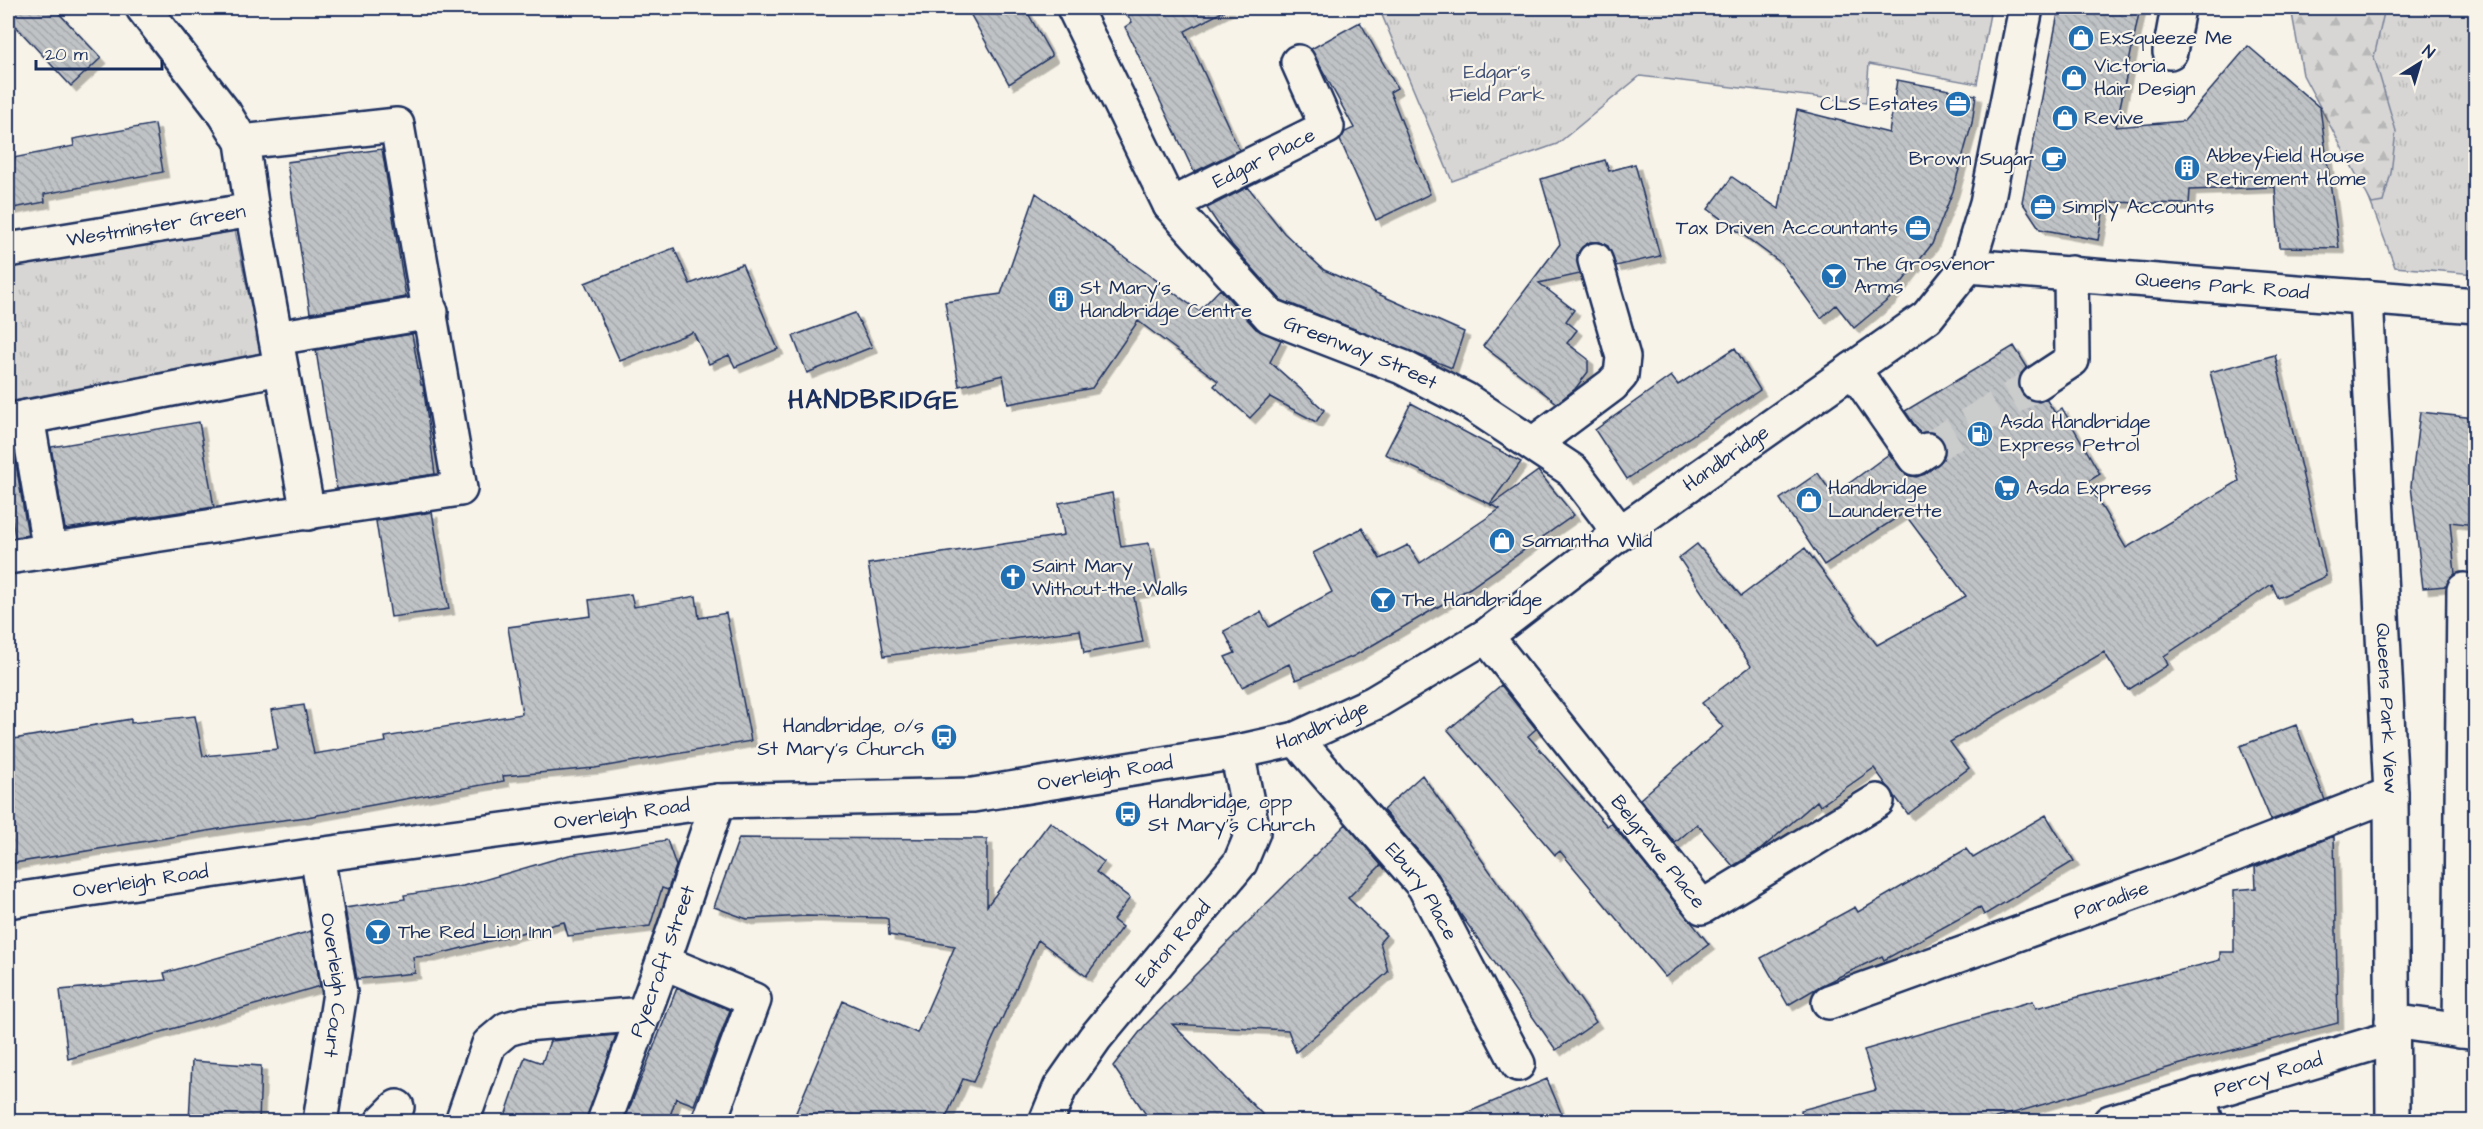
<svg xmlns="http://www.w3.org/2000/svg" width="2483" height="1129" font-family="'Architects Daughter',sans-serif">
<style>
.grass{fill:url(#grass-tufts);stroke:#798299;stroke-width:1.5}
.forest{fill:url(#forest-firs);stroke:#798299;stroke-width:1.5}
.building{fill:url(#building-back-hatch);stroke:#1b2f5e;stroke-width:1.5;filter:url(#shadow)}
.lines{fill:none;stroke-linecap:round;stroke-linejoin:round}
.minor-tunnel{stroke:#cbcccc;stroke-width:33;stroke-dasharray:33 16;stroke-linecap:butt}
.minor-casing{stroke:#1b2f5e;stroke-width:38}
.minor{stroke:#f7f3e8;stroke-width:33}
.labels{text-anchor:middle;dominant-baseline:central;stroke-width:4.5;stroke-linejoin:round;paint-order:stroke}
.poi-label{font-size:20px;fill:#1b2f5e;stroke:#f7f3e8;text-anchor:start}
.park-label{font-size:20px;fill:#415076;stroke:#f7f3e8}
.street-label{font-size:20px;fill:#1b2f5e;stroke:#f7f3e8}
.district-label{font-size:26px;font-weight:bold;letter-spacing:1.5px;fill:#1b2f5e;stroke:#f7f3e8}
</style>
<defs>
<pattern id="grass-tufts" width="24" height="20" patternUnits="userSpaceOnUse" patternTransform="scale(1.5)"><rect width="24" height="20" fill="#d7d6d4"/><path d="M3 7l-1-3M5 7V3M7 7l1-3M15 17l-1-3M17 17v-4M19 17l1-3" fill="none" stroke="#b8b8b8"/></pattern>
<pattern id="forest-firs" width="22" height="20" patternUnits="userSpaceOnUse" patternTransform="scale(1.5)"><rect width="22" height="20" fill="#d7d6d4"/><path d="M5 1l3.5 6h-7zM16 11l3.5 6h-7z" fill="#b8b8b8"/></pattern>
<pattern id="building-back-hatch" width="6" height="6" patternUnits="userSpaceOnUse" patternTransform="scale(1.5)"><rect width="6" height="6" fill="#c0c3c5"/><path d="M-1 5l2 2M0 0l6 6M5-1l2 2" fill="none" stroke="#a4a8ac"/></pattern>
<filter id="shadow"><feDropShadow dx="5.5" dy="5.5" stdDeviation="0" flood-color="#0004"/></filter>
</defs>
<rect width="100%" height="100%" fill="#f7f3e8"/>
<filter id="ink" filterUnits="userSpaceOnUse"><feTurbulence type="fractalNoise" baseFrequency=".0167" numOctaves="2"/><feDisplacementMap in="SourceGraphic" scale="12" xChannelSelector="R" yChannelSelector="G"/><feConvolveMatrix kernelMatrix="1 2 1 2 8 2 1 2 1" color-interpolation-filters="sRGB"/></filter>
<g filter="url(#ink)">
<!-- grass -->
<path class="grass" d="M1379,8h612l-14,76 -108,-20 -3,39 -226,-27 -83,68 -105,37z
M2337,8h138v266l-80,-7 -75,-198z
M235,230l26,123 -253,49v-135z"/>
<!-- forest -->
<path class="forest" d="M2291,8h94l-11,49 22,74 -5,42 -8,29 -11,2 -69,-129z"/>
<!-- building -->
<path class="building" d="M8,8h46l47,50 -30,28 -63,-68z
M967,8h58l27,48 -43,28z
M1123,8h107l-45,23 54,119 -45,22 -69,-145 7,-5z
M2059,8h81l-24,119 68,-6 64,-75 72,62 19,140 -60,-1 -4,-60 -85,3 -1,14 -84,-2 -7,38 -58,-11 -18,-27z
M1360,22l37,66 -7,4 40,102 -54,26 -36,-80 5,-8 9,-4 -43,-79z
M1897,80l79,15 -4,28 -19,68 -21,53 -43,55 -35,29 -18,-23 -15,13 -40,-55 -73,-54 24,-32 47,32 18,-99 92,23z
M155,124l8,48 -119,22 1,8 -37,7v-50l66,-13 -1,-7z
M382,149l24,148 -96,16 -23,-151z
M1605,160l4,11 26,-7 25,92 -44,10 -8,-20 -8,-4h-10l-8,5 -5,8 3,19 -41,9 35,27 -8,11 11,9 -10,13 21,16v13l-13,17 -18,14 -74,-57 77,-102 -19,-65z
M1248,187l36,46 40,37 140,62 -12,36 -171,-68 -49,-55 -25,-37z
M1036,193l163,118 21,-22 36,40 25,11 -11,22 54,48 -8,12 -46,-25 -20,21 -36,-32 4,-5 -80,-60 -46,67 -84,16 -5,-29 -44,11 -14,-84 56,-8z
M674,248l16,36 52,-20 36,85 -43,18 -6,-12 -20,9 -16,-32 -73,29 -35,-78z
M855,313l17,34 -65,26 -14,-37z
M412,334l9,51h2l12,89 -98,15 -21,-139z
M2014,346l13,21 -7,8 -2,10 3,8 8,7 10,2 7,-3 9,14 7,-5 38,66 -13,8 39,66 113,-67 -29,-109 65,-17 51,221 -48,22 -6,-14 -108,72 4,9 -40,25 -24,-38 -154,90 19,26 -61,46 -34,-46 -54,38 -3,-5 -57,49 -27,16 -36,-42 -22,19 -35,-44 83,-72 -21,-24 49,-37 -72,-108 18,-14 44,52 64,-48 72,97 89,-49 -62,-83 -80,52 -44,-66 38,-26 15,22 56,-41 17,21 10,2 9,-3 18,-15 3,-11 -4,-9 -6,-5 -16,-1 -15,-22z
M1735,348l25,42 -133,89 -32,-49 76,-54 7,9z
M1411,403l110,59 -31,42 -105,-50z
M2420,412l55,6v107l-25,-3 5,52 -9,12 -23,2 -12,-102z
M199,422l15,85 -149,22 -14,-82z
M14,453l14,82 -13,2 -7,-46v-37z
M1538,471l36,44 -104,73 -116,68 -58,24 -7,-16 -47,23 -17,-30 10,-4 -11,-22 37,-19 8,15 63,-35 -19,-39 49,-25 18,31 28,-14 12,18 80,-54 -9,-4z
M1112,493l9,54 28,-4 9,47 -25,3 10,49 -59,11 -4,-23 -196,26 -16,-92 196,-29 -5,-32z
M432,512l17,97 -58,8 -15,-96z
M631,594l3,13 62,-11 3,22 27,-5 25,128 -156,27 -92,8 1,5 -197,36 -70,9 -229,38v-124l123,-21v4l64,-7 8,40 75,-7 -7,-39 33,-5 10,49 72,-12 -1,-5 137,-23 -14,-87 83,-11 -2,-16z
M1501,685l35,44 -8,7 79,90 4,-3 98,121 -44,33 -105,-126 -5,4 -107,-125z
M2296,725l29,75 -54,20 -31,-74z
M1422,775l174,247 -40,28 -97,-138 -21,-38 -55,-64z
M2046,815l28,46 -90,54 -4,-8 -96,53 -2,-4 -60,29 -34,20 -27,-47 94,-51 3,5 108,-63 7,9z
M1050,822l54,40 -8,10 34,26 -17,22 9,7 -36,49 -48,-36 -65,142 -10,-3 -19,43h-152l51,-121 74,32 38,-87 -66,-11 -1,-16 -3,-1 -79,-2 -59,3 -33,-12 25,-69 248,1v67z
M1346,824l35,41 -33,33 38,37 -6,7 8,30 -92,80 -8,-22 -116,-6 98,98h-119l-38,-56 33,-42z
M2334,836l4,187 -140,36 -215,63h-181l-1,-12 75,-20 -12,-40 169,-49 3,7 184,-48v-8h14v-62l22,-2 -1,-21z
M667,840l9,26 -8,24 -6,-2 -12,38 -82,10 -4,-14 -133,34 -18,1 2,16 -58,6 -12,-71 60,-9 -1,-4 59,-9 106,-31z
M311,931l9,55 -252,73 -8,-69 106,-10 -2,-7z
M677,988l53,22 -36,95 -18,-7 -8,24h-44z
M616,1035l-30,87h-83l22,-65 17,6 8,-22z
M192,1061l69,5 -2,56h-70z
M1547,1079l18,43h-118v-1z"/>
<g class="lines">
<!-- minor-tunnel -->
<path class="minor-tunnel" d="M1927,450l110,-67"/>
<defs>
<g id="minor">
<path d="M143,8l82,106 17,28 10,68"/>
<path id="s1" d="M1074,8l96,197 100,111 132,51 64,33 107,71 47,62"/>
<path d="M2170,52l8,-44"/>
<path id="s2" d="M1170,205l157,-78 -29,-65"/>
<path id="s3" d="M8,250l244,-40 56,303"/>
<path id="s4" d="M1968,266l508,40"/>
<path id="s5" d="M2366,297l25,497 2,328"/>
<path d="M276,338l155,-26"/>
<path d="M1853,369l62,89 12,-8"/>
<path d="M2037,383l35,-23 -1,-87"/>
<path d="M27,417l23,134"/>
<path d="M8,421l272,-53"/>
<path d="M1533,444l79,-59 9,-10 2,-18 -28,-97"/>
<path d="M8,557l452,-68 -63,-364 -155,17"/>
<path id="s6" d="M1486,636l216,271 175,-106"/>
<path id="s7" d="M1296,739l128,147 94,178"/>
<path id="s8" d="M317,855l23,138 -20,129"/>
<path id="s9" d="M8,901l309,-46 401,-54 255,-6 264,-43 59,-13 78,-36 112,-67 134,-103 307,-216 41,-51 19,-63 39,-195"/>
<path d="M663,962l91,38 -45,122"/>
<path id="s10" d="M1829,1002l352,-127 210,-81"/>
<path d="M2392,1021l84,12"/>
<path d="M2460,1031l4,-441"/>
<path d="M2198,1095l8,27"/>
<path d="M382,1122l15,-15"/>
<path d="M462,1122l27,-78 18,-15 18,-5 119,-10"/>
<path id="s11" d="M604,1122l59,-160 55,-161"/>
<path id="s12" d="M1046,1122l14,-34 35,-50 145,-175 13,-31 -16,-80"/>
<path id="s13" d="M2110,1122l282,-84"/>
</g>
</defs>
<!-- minor casing -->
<use href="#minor" class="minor-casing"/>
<!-- minor -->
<use href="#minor" class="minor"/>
</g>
</g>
<!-- icons -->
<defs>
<symbol id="shop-disc" viewBox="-11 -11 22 22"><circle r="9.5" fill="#1f6fb2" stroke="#f7f3e8"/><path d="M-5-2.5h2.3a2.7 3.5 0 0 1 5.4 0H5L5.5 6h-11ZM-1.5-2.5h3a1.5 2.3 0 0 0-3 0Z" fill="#fff"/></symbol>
<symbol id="office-disc" viewBox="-11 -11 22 22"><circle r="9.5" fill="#1f6fb2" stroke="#f7f3e8"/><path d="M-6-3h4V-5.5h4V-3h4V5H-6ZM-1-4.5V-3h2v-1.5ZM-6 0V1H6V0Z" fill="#fff"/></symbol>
<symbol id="cafe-disc" viewBox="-11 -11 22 22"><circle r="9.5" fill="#1f6fb2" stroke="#f7f3e8"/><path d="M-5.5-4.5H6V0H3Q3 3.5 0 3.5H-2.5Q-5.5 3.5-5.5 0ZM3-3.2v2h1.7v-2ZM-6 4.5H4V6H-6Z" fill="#fff"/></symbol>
<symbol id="building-disc" viewBox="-11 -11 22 22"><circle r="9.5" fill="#1f6fb2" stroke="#f7f3e8"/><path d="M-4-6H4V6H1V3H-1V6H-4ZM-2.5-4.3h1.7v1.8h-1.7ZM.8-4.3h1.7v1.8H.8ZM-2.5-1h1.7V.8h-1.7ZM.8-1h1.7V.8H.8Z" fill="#fff"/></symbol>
<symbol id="bar-disc" viewBox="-11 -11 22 22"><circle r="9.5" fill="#1f6fb2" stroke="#f7f3e8"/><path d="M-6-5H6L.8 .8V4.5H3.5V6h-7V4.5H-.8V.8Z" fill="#fff"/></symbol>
<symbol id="fuel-disc" viewBox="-11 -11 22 22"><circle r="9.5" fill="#1f6fb2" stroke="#f7f3e8"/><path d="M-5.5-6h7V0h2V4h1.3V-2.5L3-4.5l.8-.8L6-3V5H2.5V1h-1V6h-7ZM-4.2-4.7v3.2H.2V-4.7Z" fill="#fff"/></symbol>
<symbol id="supermarket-disc" viewBox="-11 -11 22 22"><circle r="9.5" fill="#1f6fb2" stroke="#f7f3e8"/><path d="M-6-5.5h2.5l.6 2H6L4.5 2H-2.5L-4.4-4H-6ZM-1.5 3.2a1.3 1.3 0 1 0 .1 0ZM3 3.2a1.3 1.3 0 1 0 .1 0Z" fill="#fff"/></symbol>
<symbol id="church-disc" viewBox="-11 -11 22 22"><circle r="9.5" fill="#1f6fb2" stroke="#f7f3e8"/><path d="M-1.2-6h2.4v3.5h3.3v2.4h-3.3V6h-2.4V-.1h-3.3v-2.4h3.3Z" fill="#fff"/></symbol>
<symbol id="bus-disc" viewBox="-11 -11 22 22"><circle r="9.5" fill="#1f6fb2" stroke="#f7f3e8"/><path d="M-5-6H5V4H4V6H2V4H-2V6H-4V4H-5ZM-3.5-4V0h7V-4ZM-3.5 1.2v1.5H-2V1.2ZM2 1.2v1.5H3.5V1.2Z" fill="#fff"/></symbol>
</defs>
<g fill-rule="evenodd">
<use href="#shop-disc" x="2066" y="23" width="30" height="30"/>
<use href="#shop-disc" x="2059" y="63" width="30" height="30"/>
<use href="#office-disc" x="1943" y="89" width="30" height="30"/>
<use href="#shop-disc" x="2050" y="103" width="30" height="30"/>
<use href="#cafe-disc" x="2039" y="144" width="30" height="30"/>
<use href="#building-disc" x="2172" y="153" width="30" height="30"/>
<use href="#office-disc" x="2028" y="192" width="30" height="30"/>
<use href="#office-disc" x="1903" y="213" width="30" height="30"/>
<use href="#bar-disc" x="1819" y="261" width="30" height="30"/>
<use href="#building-disc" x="1046" y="284" width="30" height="30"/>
<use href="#fuel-disc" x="1965" y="419" width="30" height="30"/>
<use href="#supermarket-disc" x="1992" y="473" width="30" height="30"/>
<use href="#shop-disc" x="1794" y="485" width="30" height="30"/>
<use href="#shop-disc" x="1487" y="526" width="30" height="30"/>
<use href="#church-disc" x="998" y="562" width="30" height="30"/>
<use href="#bar-disc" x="1368" y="585" width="30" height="30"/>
<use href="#bus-disc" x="929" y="722" width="30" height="30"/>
<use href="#bus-disc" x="1113" y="799" width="30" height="30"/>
<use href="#bar-disc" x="363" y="917" width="30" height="30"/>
</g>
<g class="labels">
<!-- poi labels -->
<g class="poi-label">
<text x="2100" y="38">ExSqueeze Me</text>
<text x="2094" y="66">Victoria<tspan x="2094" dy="23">Hair Design</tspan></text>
<text x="1938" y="104" text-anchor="end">CLS Estates</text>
<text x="2084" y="118">Revive</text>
<text x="2206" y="156">Abbeyfield House<tspan x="2206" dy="23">Retirement Home</tspan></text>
<text x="2034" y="159" text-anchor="end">Brown Sugar</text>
<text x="2062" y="207">Simply Accounts</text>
<text x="1898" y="228" text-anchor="end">Tax Driven Accountants</text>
<text x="1854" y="264">The Grosvenor<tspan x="1854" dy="23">Arms</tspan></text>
<text x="1080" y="288">St Mary's<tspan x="1080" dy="23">Handbridge Centre</tspan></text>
<text x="2000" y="422">Asda Handbridge<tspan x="2000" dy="23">Express Petrol</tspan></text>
<text x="1828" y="488">Handbridge<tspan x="1828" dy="23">Launderette</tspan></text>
<text x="2026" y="488">Asda Express</text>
<text x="1522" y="541">Samantha Wild</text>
<text x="1032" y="566">Saint Mary<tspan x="1032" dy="23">Without-the-Walls</tspan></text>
<text x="1402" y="600">The Handbridge</text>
<text x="924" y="726" text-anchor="end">Handbridge, o/s<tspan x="924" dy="23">St Mary's Church</tspan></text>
<text x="1148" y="802">Handbridge, opp<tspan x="1148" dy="23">St Mary's Church</tspan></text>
<text x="398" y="932">The Red Lion Inn</text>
</g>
<!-- park labels -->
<g class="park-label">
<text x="1497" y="72">Edgar's<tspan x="1497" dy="23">Field Park</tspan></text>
</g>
<!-- street labels -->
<g class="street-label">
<text stroke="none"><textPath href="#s2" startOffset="105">Edgar Place</textPath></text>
<text stroke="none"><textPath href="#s3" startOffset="150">Westminster Green</textPath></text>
<text stroke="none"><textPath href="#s4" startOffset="255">Queens Park Road</textPath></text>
<text stroke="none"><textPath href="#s1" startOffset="466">Greenway Street</textPath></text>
<text stroke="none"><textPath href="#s9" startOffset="1815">Handbridge</textPath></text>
<text stroke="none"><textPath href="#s5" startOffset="412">Queens Park View</textPath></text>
<text stroke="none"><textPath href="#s9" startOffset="1329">Handbridge</textPath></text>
<text stroke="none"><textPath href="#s9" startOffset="1106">Overleigh Road</textPath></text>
<text stroke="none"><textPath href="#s9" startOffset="620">Overleigh Road</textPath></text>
<text stroke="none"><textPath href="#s6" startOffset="276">Belgrave Place</textPath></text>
<text stroke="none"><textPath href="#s9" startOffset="134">Overleigh Road</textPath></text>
<text stroke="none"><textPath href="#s7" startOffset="198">Ebury Place</textPath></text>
<text stroke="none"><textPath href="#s10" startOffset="300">Paradise</textPath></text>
<text stroke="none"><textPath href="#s12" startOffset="220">Eaton Road</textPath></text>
<text stroke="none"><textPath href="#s11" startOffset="171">Pyecroft Street</textPath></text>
<text stroke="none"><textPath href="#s8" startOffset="132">Overleigh Court</textPath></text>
<text stroke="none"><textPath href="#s13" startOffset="165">Percy Road</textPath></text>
</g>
<!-- district labels -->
<g class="district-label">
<text x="874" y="400">HANDBRIDGE</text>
</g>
</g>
<!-- margin -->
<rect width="2483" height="1129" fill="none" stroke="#f7f3e8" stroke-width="30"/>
<rect x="15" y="15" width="2453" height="1099" fill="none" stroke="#1b2f5e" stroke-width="2" filter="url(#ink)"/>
<!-- north arrow -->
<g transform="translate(2420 63) rotate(37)" stroke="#f7f3e8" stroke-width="4.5" paint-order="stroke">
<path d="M0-4.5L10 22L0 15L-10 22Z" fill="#1b2f5e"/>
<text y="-9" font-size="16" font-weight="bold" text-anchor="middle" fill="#1b2f5e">N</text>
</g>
<!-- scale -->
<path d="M36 60v9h126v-9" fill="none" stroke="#1b2f5e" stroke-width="3"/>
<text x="45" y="60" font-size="18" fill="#1b2f5e" stroke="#f7f3e8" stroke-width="4.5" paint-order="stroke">20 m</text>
</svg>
